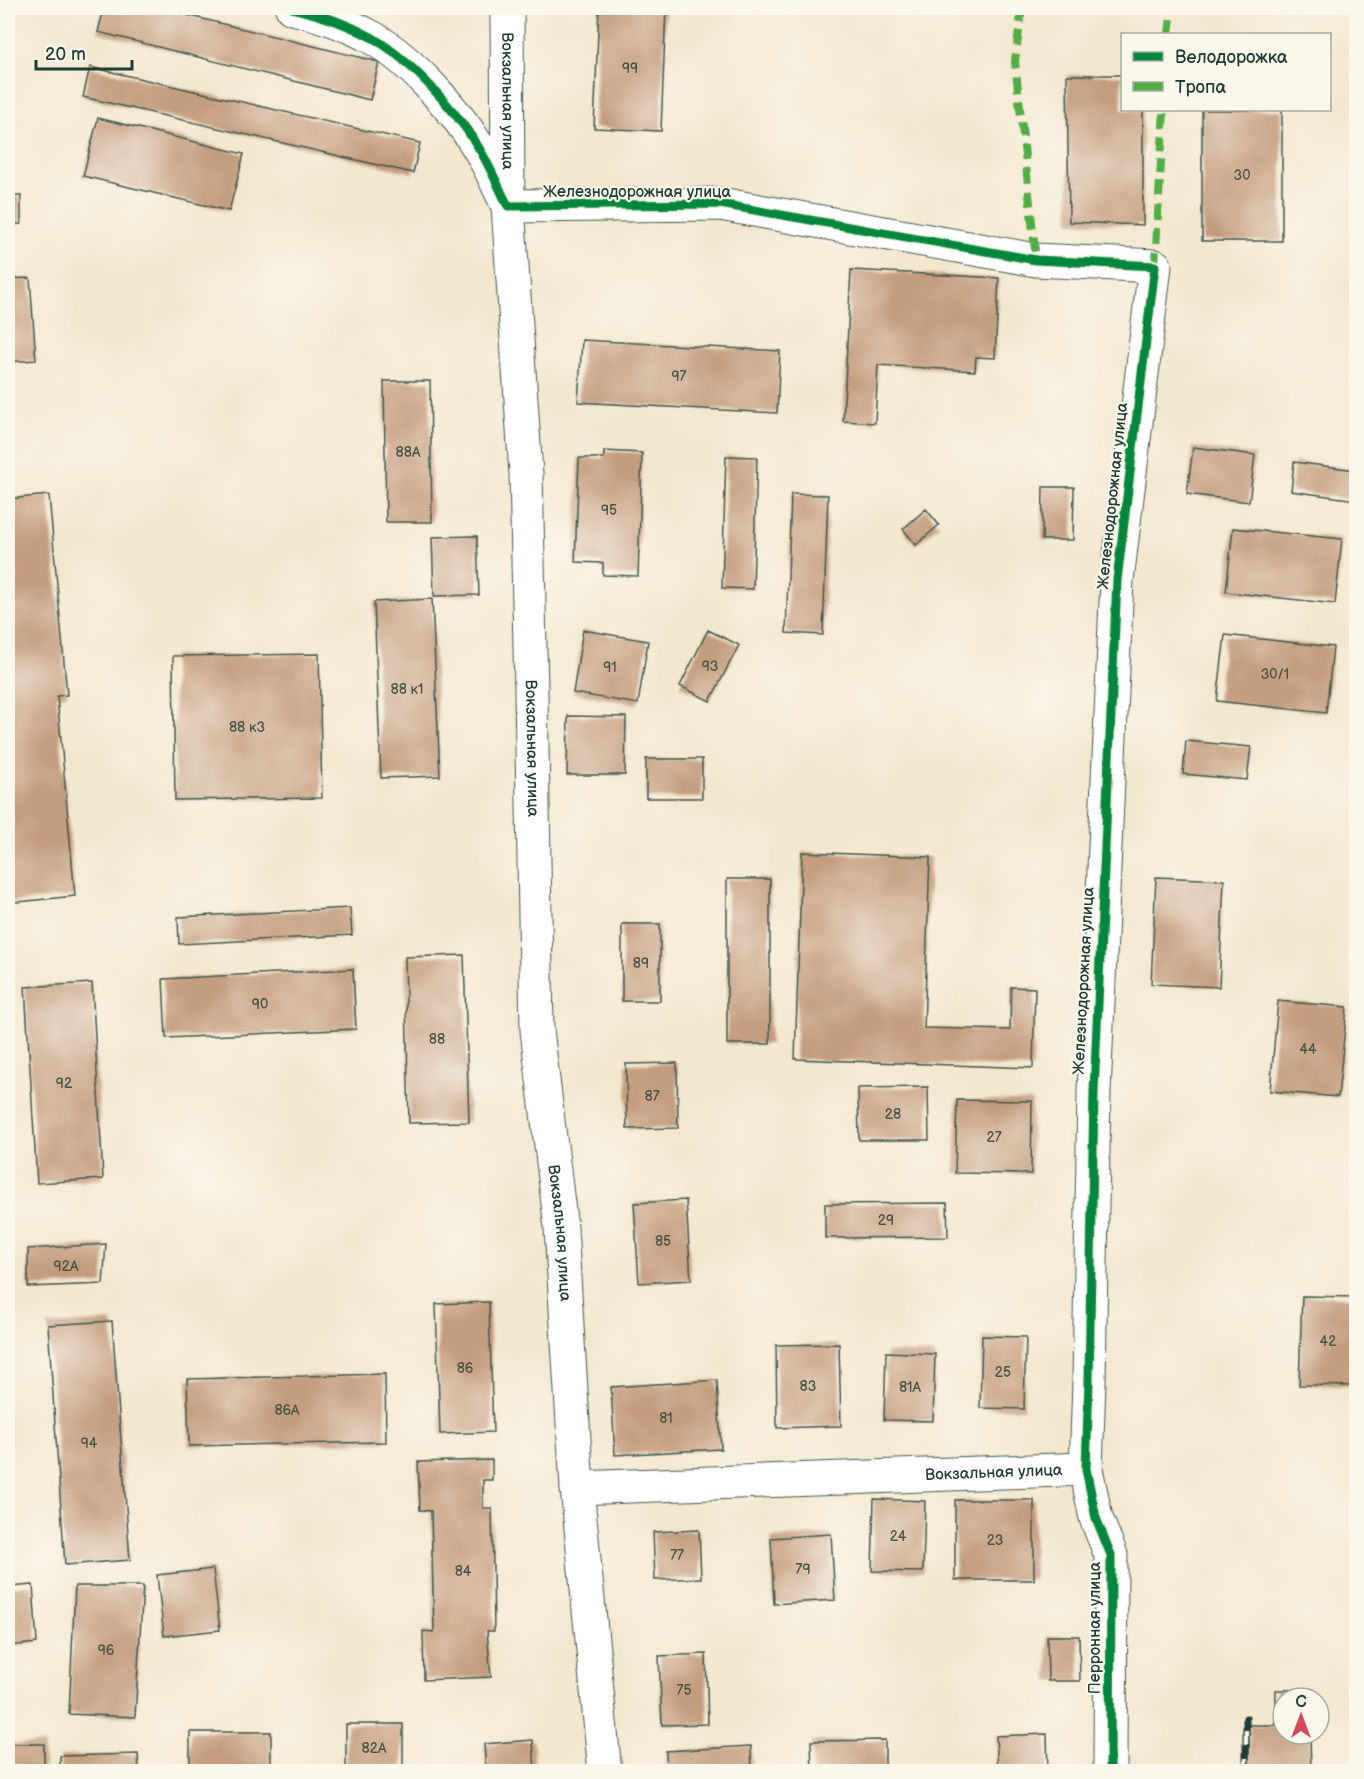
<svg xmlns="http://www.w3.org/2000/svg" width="1364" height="1779" font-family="'Balsamiq Sans',sans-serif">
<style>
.building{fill:#c49c7e}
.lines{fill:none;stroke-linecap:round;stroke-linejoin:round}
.minor-casing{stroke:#3f564b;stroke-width:35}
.minor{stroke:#fff;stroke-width:33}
.rail-casing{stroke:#1f3d34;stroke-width:7}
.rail{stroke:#fbf7ec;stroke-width:4.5;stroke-dasharray:14;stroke-linecap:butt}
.quiet{stroke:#52ad45;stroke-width:8;stroke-dasharray:15 8;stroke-linecap:butt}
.cycleway-casing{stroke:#fbf7ec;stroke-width:13}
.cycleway{stroke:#00873e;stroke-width:9}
.labels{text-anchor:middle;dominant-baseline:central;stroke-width:4.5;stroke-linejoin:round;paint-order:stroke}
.number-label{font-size:14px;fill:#485546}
.street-label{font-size:16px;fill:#1f3d34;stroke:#fbf7ec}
</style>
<rect width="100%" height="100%" fill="#fbf7ec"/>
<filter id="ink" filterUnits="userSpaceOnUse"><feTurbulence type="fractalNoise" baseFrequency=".0167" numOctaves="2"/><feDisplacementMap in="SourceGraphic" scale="12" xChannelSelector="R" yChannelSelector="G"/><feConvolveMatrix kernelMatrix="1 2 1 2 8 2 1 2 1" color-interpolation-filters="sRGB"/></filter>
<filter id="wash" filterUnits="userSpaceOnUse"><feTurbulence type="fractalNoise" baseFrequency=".008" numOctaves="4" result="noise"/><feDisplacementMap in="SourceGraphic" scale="24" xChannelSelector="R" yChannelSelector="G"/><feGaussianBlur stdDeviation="1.35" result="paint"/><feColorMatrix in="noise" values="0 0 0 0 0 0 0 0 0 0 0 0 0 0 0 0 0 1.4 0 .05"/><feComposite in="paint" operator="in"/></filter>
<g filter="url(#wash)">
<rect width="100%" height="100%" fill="#f3e7ce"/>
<g id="blocks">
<!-- building -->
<path class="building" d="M104,8h54l221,54 -9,38 -272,-68z
M599,8h67l-5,123 -67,-3z
M90,67l330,76 -7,30 -330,-76z
M1067,75h55v35h21v115l-74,-3z
M1202,110h80v131h-80z
M98,118l146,36 -15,57 -146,-35z
M8,196h13v28l-13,1z
M851,270l148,8 -4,80 -19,-1 -1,14 -97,-6 -3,58 -32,-2z
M30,278l6,82 -28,2v-83z
M582,340l198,11 -3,62 -199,-11z
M384,381h46l2,141h-46z
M1193,447l62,8 -6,47 -62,-8z
M604,451l38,2 -4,123 -35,-1v-12l-28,-1 4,-104h25z
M726,456l31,1 -4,132 -31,-1z
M1294,462l62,8v30l-65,-9z
M1043,487h31l-1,53h-31z
M791,494l37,1 -5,140 -37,-2z
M49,495l18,200 -10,1 18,200 -67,7v-404z
M926,509l13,16 -23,20 -13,-16z
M1233,528l109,11 -7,65 -109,-12z
M477,536l2,59 -45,1 -2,-59z
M432,599l8,177 -59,2 -7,-176z
M583,630l65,11 -10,63 -65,-11z
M708,630l31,15 -29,56 -30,-15z
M1225,635l108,12 -7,66 -109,-12z
M319,654l3,144 -147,2 -2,-144z
M568,716l58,1 -1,58h-58z
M1186,741l65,6 -4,33 -64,-6z
M646,759h56v39h-56z
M802,852l128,5 -6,171 86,2 1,-43 24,1 -2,80 -238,-9z
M1156,877l68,3 -5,107 -68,-3z
M727,879h43v165h-43z
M350,908l2,27 -173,9 -1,-27z
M622,924h38v77h-38z
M464,955l5,167 -60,1 -4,-166z
M353,969l3,60 -190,9 -3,-59z
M92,983l11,196 -66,4 -12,-196z
M1278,1001l69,6 -9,90 -68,-6z
M677,1063l1,65 -51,1 -1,-65z
M928,1087l1,53h-70l-1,-52z
M957,1100l75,1 -1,73 -76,-1z
M686,1200l5,80 -52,3 -5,-80z
M947,1203l1,34 -123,1v-34z
M106,1244l-3,40 -75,3v-38z
M1302,1296l54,1v89l-57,-1z
M489,1302l4,130 -53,2 -4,-130z
M112,1321l18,239 -65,5 -17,-240z
M982,1336l44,1 -2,72 -44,-1z
M839,1344l2,82 -64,2 -1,-83z
M886,1352l49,2 -2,67 -49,-1z
M385,1374l1,68 -197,4 -2,-67z
M717,1380l4,69 -106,6 -4,-68z
M492,1460v20h-9v28h9l2,123h-7l4,46 -67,3 -1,-49 11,1 -3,-121 -11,-1 -2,-48z
M874,1499l51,2 -2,71 -51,-1z
M955,1500h79v80h-79z
M699,1530l2,48 -46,2 -2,-48z
M831,1534l4,66 -61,4 -3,-66z
M213,1569l7,61 -56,6 -7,-61z
M33,1585l4,58 -29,3v-59z
M75,1586h68l-8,131 -66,-3z
M1047,1636h32l1,45h-32z
M706,1654l2,70 -46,1 -3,-69z
M1276,1690h34v8h-27v36h27l1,38h-62v-47h27z
M346,1724h57v48h-57z
M190,1732h81v40h-81z
M1047,1734l1,38h-50l-2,-36z
M533,1740l2,32h-49l-2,-28z
M885,1740v32h-73l-1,-31z
M8,1744h36v28h-36z
M751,1746l1,26h-85l-1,-21z
M138,1754l1,18h-79v-16z"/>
</g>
</g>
<g filter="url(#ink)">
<use href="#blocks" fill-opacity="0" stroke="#3f564b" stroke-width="1.5"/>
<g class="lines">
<defs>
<g id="minor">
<path d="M292,8c27,6 56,16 81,30 37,22 81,70 104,107 12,19 21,41 31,61l212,-2 316,56 119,6 -38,314 -23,512 -5,289 -3,88 10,49 15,37 -1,217"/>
<path id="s1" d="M507,8l1,198 18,268 5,216 6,340 24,198 16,260 28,284"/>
<path id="s2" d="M577,1488l509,-19"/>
</g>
</defs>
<!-- minor casing -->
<use href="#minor" class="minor-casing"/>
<!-- minor -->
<use href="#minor" class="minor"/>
<defs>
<path id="rail" d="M1246,1772v-54"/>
</defs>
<!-- rail casing -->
<use href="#rail" class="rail-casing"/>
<!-- rail -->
<use href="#rail" class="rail"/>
<!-- quiet -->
<path class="quiet" d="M1022,8l-7,53 21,199
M1169,34l3,-26
M1155,266l9,-156"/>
<defs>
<path id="cycleway" d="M292,8c27,6 56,16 81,30 37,22 81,70 104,107 12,19 21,41 31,61l212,-2 316,56 119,6 -38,314 -23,512 -5,289 -3,88 10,49 15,37 -1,217"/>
</defs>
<!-- cycleway casing -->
<use href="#cycleway" class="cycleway-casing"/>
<!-- cycleway -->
<use href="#cycleway" class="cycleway"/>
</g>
</g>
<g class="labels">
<!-- number labels -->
<g class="number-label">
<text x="630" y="68">99</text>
<text x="1242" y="175">30</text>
<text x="679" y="376">97</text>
<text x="408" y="452">88А</text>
<text x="609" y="510">95</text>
<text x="710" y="666">93</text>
<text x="610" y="667">91</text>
<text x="1275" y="674">30/1</text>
<text x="407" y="689">88 к1</text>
<text x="247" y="727">88 к3</text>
<text x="641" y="963">89</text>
<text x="260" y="1004">90</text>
<text x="437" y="1039">88</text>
<text x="1308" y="1049">44</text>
<text x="64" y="1083">92</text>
<text x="652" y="1096">87</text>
<text x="893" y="1114">28</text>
<text x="994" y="1137">27</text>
<text x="886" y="1220">29</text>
<text x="663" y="1241">85</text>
<text x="66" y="1266">92А</text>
<text x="1328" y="1341">42</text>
<text x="465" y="1368">86</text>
<text x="1003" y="1372">25</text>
<text x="808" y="1386">83</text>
<text x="910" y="1387">81А</text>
<text x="287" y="1410">86А</text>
<text x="666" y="1418">81</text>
<text x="89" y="1443">94</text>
<text x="898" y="1536">24</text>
<text x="995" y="1540">23</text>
<text x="677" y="1555">77</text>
<text x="803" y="1569">79</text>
<text x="463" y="1571">84</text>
<text x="106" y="1650">96</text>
<text x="684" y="1690">75</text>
<text x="374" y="1748">82А</text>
</g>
<!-- street labels -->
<g class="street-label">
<text stroke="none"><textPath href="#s1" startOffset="93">Вокзальная улица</textPath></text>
<text x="637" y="192">Железнодорожная улица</text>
<text transform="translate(1113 496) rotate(-84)">Железнодорожная улица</text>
<text stroke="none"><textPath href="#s1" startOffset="741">Вокзальная улица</textPath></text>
<text transform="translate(1084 981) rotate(-87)">Железнодорожная улица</text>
<text stroke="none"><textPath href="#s1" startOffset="1227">Вокзальная улица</textPath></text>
<text stroke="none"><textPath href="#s2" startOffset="417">Вокзальная улица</textPath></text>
<text transform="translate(1095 1628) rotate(-90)">Перронная улица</text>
</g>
</g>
<!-- margin -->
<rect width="1364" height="1779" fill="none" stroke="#fbf7ec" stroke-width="30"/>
<!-- legend -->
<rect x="1121" y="33" width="210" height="78" fill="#fbf7ec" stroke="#a3ada2" stroke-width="1.5"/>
<rect x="1133" y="52" width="30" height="9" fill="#00873e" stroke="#a3ada2" stroke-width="1.5"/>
<text x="1175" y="63" font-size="18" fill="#1f3d34">Велодорожка</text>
<rect x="1133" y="82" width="30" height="9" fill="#52ad45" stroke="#a3ada2" stroke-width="1.5"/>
<text x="1175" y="93" font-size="18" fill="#1f3d34">Тропа</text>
<!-- north arrow -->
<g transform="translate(1301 1716)"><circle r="28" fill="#fbf7ec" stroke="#a3ada2" stroke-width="1.5"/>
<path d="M0-4.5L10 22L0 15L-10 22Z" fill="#d1495b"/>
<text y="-9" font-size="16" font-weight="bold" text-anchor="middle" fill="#1f3d34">С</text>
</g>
<!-- scale -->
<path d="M36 60v9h96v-9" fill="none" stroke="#1f3d34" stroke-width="3"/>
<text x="45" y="60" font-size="18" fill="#1f3d34" stroke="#fbf7ec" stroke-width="4.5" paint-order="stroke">20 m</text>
</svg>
